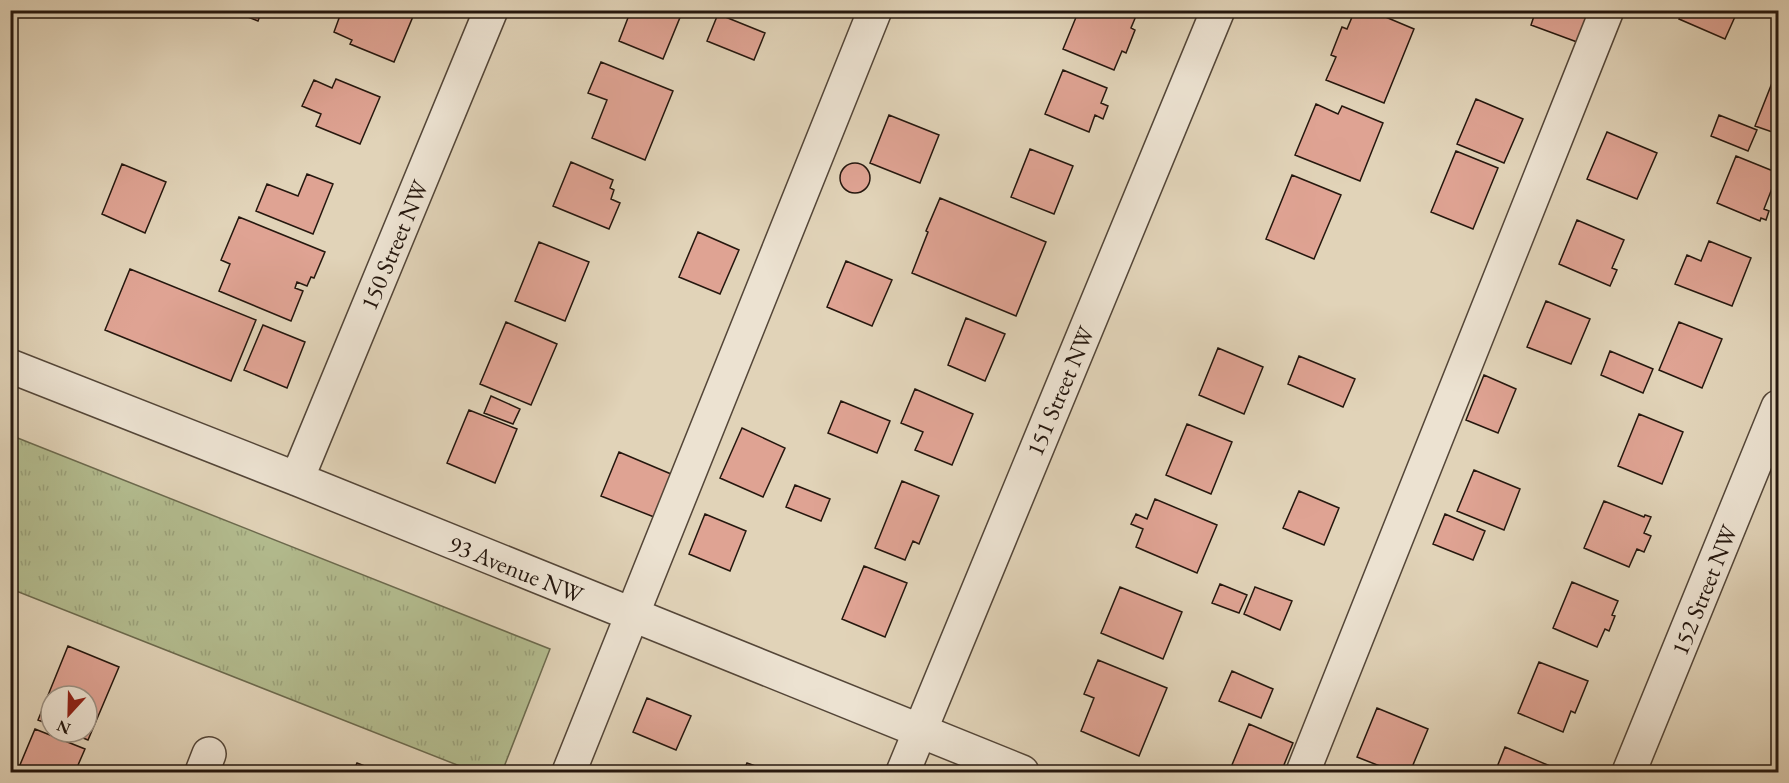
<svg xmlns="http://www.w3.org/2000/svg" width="1789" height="783" font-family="'EB Garamond',serif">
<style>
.park{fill:url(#park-tufts);stroke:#6c6a4e;stroke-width:1.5}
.building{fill:#dfa393;stroke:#25170e;stroke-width:1.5}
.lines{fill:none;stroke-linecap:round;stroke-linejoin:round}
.minor-casing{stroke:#544638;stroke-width:36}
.minor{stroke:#ece2d1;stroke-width:33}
.labels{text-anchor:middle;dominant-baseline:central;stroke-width:6;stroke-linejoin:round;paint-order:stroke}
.street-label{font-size:24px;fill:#25170e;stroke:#ece2d1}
</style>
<defs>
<pattern id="park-tufts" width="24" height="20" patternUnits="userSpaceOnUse" patternTransform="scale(1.5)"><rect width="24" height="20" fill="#b3bc8f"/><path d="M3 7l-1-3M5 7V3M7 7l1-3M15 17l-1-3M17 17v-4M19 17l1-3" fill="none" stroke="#9aa17a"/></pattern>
</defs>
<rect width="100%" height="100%" fill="#e1d3b8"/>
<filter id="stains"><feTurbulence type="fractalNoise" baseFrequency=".00333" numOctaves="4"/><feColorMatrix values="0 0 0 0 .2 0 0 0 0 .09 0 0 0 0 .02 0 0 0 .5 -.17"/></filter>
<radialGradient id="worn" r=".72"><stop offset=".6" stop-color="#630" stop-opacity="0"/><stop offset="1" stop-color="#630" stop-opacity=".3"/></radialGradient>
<!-- park -->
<path class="park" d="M10,435l540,214 -48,123h-27l-464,-183z"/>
<!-- building -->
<path class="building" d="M230,10h32l-4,11z
M342,10h64l8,4 -20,48 -44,-18 2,-4 -18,-8z
M631,10h40l10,5 -18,44 -44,-18z
M1079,10h44l13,6 -5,12 4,2 -9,23 -4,-2 -8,19 -51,-21z
M1355,10h14l45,19 -30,74 -58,-23 10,-23 -5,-2 11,-28 5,2z
M1536,10h53l-12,32 -46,-17z
M1683,10h55l-13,29 -46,-20z
M718,14l47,19 -11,27 -47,-19z
M601,62l72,29 -28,69 -53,-22 15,-38 -19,-7z
M1063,70l44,18 -6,15 7,3 -5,13 -8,-4 -6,17 -44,-18z
M1774,78l4,1v55l-23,-8z
M336,79l44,18 -20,47 -44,-18 5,-12 -19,-8 12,-26 18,8z
M1476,99l47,20 -19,44 -47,-19z
M1316,104l22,10 4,-8 41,17 -23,58 -65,-26z
M889,115l50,20 -19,48 -50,-20z
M1719,115l38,15 -9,21 -37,-15z
M1607,132l50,21 -20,46 -50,-20z
M1030,149l43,17 -19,48 -43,-17z
M1456,151l42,17 -25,61 -42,-17z
M1736,156l42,17 -14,36 5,2 -3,9 -5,-2 -1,3 -43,-18z
M571,162l42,18 -3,8 4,2 -3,9 9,4 -11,26 -56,-23z
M840 178a15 15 0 1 1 30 0a15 15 0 1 1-30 0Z
M122,164l44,18 -21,51 -43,-19z
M307,174l26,10 -20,50 -57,-23 11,-27 31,12z
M1292,175l49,20 -27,64 -48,-20z
M940,198l106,44 -30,74 -104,-43 16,-41 -2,-1z
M239,217l86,35 -11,26 -3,-1 -4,9 -10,-4 -2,6 8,3 -12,30 -72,-30 11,-27 -9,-4z
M1577,220l47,20 -12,28 5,2 -7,16 -51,-22z
M698,232l41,18 -19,44 -41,-17z
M1709,241l42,17 -19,48 -57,-22 12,-29 14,6z
M539,242l50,20 -24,59 -50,-20z
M846,261l46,19 -20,46 -45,-19z
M130,269l126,51 -25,61 -126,-51z
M1546,301l44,18 -19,45 -44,-17z
M966,318l39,16 -20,47 -37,-16z
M506,322l51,22 -26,61 -51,-21z
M1679,322l43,17 -20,49 -43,-18z
M263,325l42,17 -18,46 -43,-18z
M1218,348l45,19 -19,47 -45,-19z
M1610,351l43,18 -10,24 -42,-18z
M1299,356l56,23 -12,28 -55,-23z
M1484,375l32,14 -18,44 -32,-13z
M915,389l58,25 -21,51 -37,-15 8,-18 -22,-9z
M491,396l29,13 -7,15 -29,-11z
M841,401l49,20 -13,32 -49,-20z
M469,410l48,19 -22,54 -48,-20z
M1639,414l44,18 -21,52 -44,-18z
M1187,424l45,18 -21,52 -45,-19z
M742,428l43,20 -22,49 -43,-19z
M619,452l52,22 -17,43 -53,-21z
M1474,470l46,19 -16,41 -47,-19z
M902,481l37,15 -20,48 -6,-3 -8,19 -30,-12z
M795,485l35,14 -9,22 -35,-14z
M1299,491l40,17 -15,37 -41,-17z
M1155,499l62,26 -20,48 -61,-26 7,-18 -12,-5 5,-10 11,5z
M1604,501l40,16 1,-2 6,2 -7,16 7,3 -7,16 -7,-3 -8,18 -45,-19z
M705,514l41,17 -16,40 -41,-17z
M1445,514l40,17 -12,29 -40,-16z
M864,566l43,17 -22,54 -43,-18z
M1572,582l46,19 -6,14 3,1 -6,15 -4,-2 -8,18 -44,-19z
M1220,584l27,11 -8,18 -27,-10z
M1120,587l62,25 -19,47 -62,-26z
M1255,587l37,14 -12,29 -36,-16z
M68,646l51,21 -31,73 -20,-8h19v-36h-36v29l-13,-5z
M1098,660l69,28 -28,68 -58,-25 13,-33 -10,-4z
M1539,662l49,19 -13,32 -4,-2 -8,21 -45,-19z
M1232,671l41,18 -12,29 -42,-17z
M647,698l44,18 -15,34 -43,-18z
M1377,708l51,21 -18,43h-15l-38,-15z
M1249,724l44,19 -12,29h-52z
M35,729l50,20 -10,23h-58z
M1505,747l45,19 -3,6h-52z
M357,763l23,9h-27z
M747,763l25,9h-29z"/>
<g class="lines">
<defs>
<path id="minor" d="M10,366l287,113 725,293
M297,479l194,-469
M202,772l7,-18
M569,772l306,-762
M903,772l315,-762
M1303,772l304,-762
M1629,772l149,-365"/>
</defs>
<!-- minor casing -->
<use href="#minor" class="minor-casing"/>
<!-- minor -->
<use href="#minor" class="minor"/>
</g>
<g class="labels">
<!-- street labels -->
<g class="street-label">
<text transform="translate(394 245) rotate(-67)">150 Street NW</text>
<text transform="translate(1060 391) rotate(-67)">151 Street NW</text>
<text transform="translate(516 569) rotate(22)">93 Avenue NW</text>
<text transform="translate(1704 590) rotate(-68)">152 Street NW</text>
</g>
</g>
<!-- margin -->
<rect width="1789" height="783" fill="none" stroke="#e1d3b8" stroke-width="36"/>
<rect x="12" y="12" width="1765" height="759" fill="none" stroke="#25170e" stroke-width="3"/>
<rect x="18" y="18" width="1753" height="747" fill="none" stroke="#25170e" stroke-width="1.5"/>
<!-- north arrow -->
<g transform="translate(69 714) rotate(202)"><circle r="28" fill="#ece2d1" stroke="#9c9183" stroke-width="1.5"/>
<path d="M0-4.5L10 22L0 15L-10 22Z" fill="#8f2418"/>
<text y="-9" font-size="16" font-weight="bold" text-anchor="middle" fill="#25170e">N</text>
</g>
<rect width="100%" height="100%" filter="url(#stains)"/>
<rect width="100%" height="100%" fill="url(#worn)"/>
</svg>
